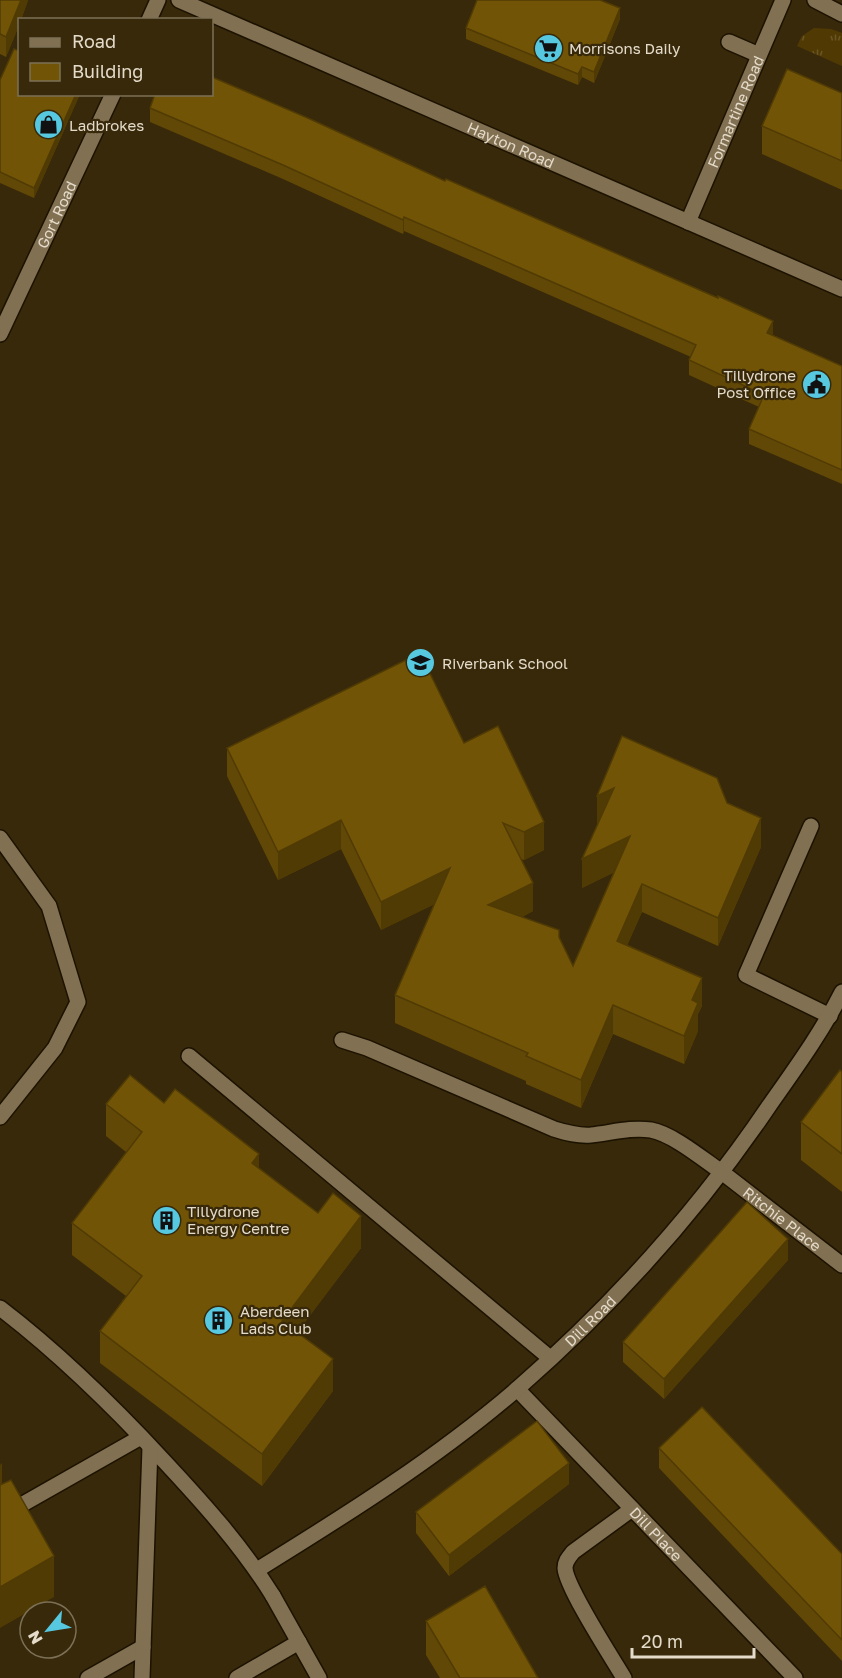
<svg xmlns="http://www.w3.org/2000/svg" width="842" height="1678" font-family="'Golos Text',sans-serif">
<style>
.grass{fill:url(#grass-tufts)}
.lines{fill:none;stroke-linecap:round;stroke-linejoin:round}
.service-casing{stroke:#1c1200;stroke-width:18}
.minor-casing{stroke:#1c1200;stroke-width:18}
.tertiary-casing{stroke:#1c1200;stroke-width:18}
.service{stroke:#817051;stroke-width:15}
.minor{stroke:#817051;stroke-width:15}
.tertiary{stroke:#817051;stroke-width:15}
.wall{fill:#624806}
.shaded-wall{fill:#503b05}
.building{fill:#725407;stroke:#503b05;stroke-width:1.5}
.labels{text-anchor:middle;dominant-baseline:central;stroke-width:4.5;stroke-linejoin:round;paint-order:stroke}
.poi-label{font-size:15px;fill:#e4dbca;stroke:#37290a;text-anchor:start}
.street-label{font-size:15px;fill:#e4dbca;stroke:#37290a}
</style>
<defs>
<pattern id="grass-tufts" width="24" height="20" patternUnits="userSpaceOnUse" patternTransform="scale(1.5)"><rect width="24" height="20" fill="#503902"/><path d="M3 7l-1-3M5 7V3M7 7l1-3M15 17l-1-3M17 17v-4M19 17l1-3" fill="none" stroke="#695526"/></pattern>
</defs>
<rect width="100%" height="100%" fill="#37290a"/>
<!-- grass -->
<path class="grass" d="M814,28l17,1 11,4v33l-45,-20 5,-10z"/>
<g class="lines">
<defs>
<path id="service" d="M815,0l27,14
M811,826l-65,149 84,41
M0,838l49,68 29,96 -23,46 -55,69
M342,1040l25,8 187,81c13,4 24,7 37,6 20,-2 39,-8 60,-5 22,4 53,30 72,43
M189,1056l361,302
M0,1308c59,45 113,98 164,153 40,43 78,85 109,135
M0,1517l141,-80
M88,1678l55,-31
M237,1678l62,-36
M624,1678c-12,-20 -58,-91 -59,-110 0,-7 4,-11 8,-16l59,-43"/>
<g id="minor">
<path d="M149,20l9,-20"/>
<path d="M729,42l30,13"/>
<path id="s1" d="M688,222l95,-222"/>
<path id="s2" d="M0,334l113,-240"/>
<path id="s3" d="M723,1173l119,92"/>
<path id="s4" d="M517,1389l278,289"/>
<path id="s5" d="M257,1570c89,-55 180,-112 260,-181 95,-83 181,-178 252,-283 26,-37 53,-74 73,-114"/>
<path d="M273,1596l46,82"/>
<path d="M142,1678l8,-231"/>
</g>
<g id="tertiary">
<path id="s6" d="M179,0l663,289"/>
</g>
</defs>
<!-- service casing -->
<use href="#service" class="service-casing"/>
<!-- minor casing -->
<use href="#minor" class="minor-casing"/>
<!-- tertiary casing -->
<use href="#tertiary" class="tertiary-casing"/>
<!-- service -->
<use href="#service" class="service"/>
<!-- minor -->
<use href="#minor" class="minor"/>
<!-- tertiary -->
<use href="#tertiary" class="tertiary"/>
</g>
<!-- wall -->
<path class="wall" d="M0,0h28l-7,20h-1v3l-14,34 -6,-3z
M620,19l-26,64 -12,-6 -4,8 -112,-46v-11z
M0,80l20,14h60l-46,104 -34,-15z
M842,93v97l-80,-36v-28z
M150,108l623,227 69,31v118l-93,-40v-15l10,-22 -70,-32v-15l2,-3 -287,-126 -1,3 -120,-55 -133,-57z
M464,743l80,107 -20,10 -3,-1 12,52 -11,6 37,20 14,29 41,-94 -32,16 16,-64 -1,1v-29l130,7 34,44 -43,99 -76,-34 -15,33 75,61 -4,8v17l-14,33 -71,-30 -32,74 -55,-24v-3l-131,-58v-28l39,-91 -53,26 -40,-81 -63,31 -51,-104v-28z
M842,1072v120l-41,-32v-38z
M164,1103l95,65 102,80 -64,84 36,59 -71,95 -162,-123v-32l26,-35 -54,-41v-32l54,-71 -20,-16v-32z
M788,1260l-124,139 -41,-37v-20z
M659,1448l183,106v107l-183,-193z
M569,1484l-120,92 -33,-43v-21z
M426,1621l112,57h-98l-14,-23z"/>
<!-- shaded-wall -->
<path class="shaded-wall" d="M21,0h7v1l-7,19h-1v3l-14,34v-20z
M620,8v11l-26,64v-11z
M582,67v10l-4,8v-11z
M76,94h4l-46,104v-10z
M404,217v14l-1,3v-14z
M773,321v14l-6,-2z
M614,788v28l-17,9v-29z
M761,818v29l-43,99v-28z
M341,820v29l-63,31v-28z
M544,822v28l-20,10v-28z
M630,836v29l-48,23v-29z
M450,868v29l-69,33v-28z
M533,883v28l-45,22v-28z
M642,884v28l-25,57v-28z
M702,978v28l-4,8v17l-14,33v-28l8,-36z
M613,1005v29l-32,74v-28z
M259,1154v32l-7,-23z
M361,1216v32l-79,105v-32z
M788,1239v21l-124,139v-20z
M333,1359v32l-71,95v-32z
M2,1463v42l-2,1v-41z
M569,1463v21l-120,92v-21z
M54,1556v41l-54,31v-41z"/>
<!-- building -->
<path class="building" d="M0,0h21l-15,37 -6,-3z
M477,0h123l20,8 -26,64 -12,-5 -4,7 -112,-46z
M14,49l6,2v43h56l-42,94 -34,-16v-92z
M787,69l55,24v68l-80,-35z
M212,77l98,42 135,62 1,-2 272,119v-2l55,25 -6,12 75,33v104l-93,-41 15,-34 -75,-35 7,-15 -292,-128 -1,3 -120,-55 -133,-57 5,-14h57z
M420,653l44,90 34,-17 46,96 -20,10 -21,-9 30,60 -45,22 71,25v7l14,29 57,-130 -48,23 32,-71 -17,8 25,-60 95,42 10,25 34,15 -43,100 -76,-34 -25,57 85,37 -10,22 6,3 -14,33 -71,-31 -32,75 -55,-24 2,-3 -133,-58 55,-127 -69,34 -40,-82 -63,32 -51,-104z
M840,1070l2,2v82l-41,-32z
M130,1075l34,28 11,-14 84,65 -7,9 66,50 15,-20 28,23 -79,105 51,38 -71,95 -162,-123 42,-55 -70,-53 70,-91 -36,-28z
M747,1202l41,37 -124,140 -41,-37z
M702,1407l140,147v86l-183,-192z
M537,1421l32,42 -120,92 -33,-43z
M11,1480l43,76 -54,31v-102z
M485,1586l53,92h-78l-34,-57z"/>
<!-- icons -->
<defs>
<symbol id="supermarket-disc" viewBox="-11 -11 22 22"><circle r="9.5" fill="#56c9e1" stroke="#37290a"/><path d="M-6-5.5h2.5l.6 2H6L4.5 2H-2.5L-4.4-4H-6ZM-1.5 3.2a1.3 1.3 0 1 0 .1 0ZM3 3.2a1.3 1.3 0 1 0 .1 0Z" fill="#111"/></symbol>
<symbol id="shop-disc" viewBox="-11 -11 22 22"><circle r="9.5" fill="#56c9e1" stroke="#37290a"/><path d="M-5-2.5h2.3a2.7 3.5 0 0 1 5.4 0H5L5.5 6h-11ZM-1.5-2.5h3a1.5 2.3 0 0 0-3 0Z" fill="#111"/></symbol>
<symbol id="civic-disc" viewBox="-11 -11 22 22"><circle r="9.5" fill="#56c9e1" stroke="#37290a"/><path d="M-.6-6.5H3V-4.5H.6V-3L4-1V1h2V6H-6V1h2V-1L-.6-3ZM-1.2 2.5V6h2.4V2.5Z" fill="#111"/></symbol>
<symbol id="school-disc" viewBox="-11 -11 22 22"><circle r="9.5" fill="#56c9e1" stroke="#37290a"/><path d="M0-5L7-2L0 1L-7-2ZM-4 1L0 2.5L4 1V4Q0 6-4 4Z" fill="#111"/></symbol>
<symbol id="building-disc" viewBox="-11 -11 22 22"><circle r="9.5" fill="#56c9e1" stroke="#37290a"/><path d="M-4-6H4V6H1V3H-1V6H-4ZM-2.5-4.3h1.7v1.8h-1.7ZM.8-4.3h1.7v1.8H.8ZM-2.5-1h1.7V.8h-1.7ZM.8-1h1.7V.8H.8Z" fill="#111"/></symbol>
</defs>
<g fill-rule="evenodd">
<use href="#supermarket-disc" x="532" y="32" width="33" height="33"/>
<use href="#shop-disc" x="32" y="108" width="33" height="33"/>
<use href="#civic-disc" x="800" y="368" width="33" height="33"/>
<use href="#school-disc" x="404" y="646" width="33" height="33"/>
<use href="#building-disc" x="150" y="1204" width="33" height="33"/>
<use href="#building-disc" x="202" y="1304" width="33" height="33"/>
</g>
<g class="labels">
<!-- poi labels -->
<g class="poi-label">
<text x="569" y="48">Morrisons Daily</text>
<text x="69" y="125">Ladbrokes</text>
<text x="796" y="375" text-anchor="end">Tillydrone<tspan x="796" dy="17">Post Office</tspan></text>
<text x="442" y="663">Riverbank School</text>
<text x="187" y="1211">Tillydrone<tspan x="187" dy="17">Energy Centre</tspan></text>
<text x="240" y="1311">Aberdeen<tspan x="240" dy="17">Lads Club</tspan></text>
</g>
<!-- street labels -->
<g class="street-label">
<text stroke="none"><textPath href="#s1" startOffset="120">Formartine Road</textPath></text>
<text stroke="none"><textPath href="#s6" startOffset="362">Hayton Road</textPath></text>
<text stroke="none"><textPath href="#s2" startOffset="132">Gort Road</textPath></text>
<text stroke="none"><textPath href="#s3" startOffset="75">Ritchie Place</textPath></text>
<text stroke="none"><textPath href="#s5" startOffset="417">Dill Road</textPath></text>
<text stroke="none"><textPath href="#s4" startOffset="201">Dill Place</textPath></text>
</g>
</g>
<!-- legend -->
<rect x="18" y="18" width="195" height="78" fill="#37290a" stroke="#7c7057" stroke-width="1.5"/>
<rect x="30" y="38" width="30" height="9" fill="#817051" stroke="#7c7057" stroke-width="1.5"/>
<text x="72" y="48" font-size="18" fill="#e4dbca">Road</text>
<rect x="30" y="63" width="30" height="18" fill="#725407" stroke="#7c7057" stroke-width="1.5"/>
<text x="72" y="78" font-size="18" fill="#e4dbca">Building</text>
<!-- north arrow -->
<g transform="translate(48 1630) rotate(240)"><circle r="28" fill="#37290a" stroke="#7c7057" stroke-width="1.5"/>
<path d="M0-4.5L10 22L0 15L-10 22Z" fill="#56c9e1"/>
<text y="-9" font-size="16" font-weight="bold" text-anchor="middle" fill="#e4dbca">N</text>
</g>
<!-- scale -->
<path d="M632 1648v9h122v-9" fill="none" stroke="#e4dbca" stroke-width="3"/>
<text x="641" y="1648" font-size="18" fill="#e4dbca" stroke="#37290a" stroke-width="4.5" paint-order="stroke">20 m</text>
</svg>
